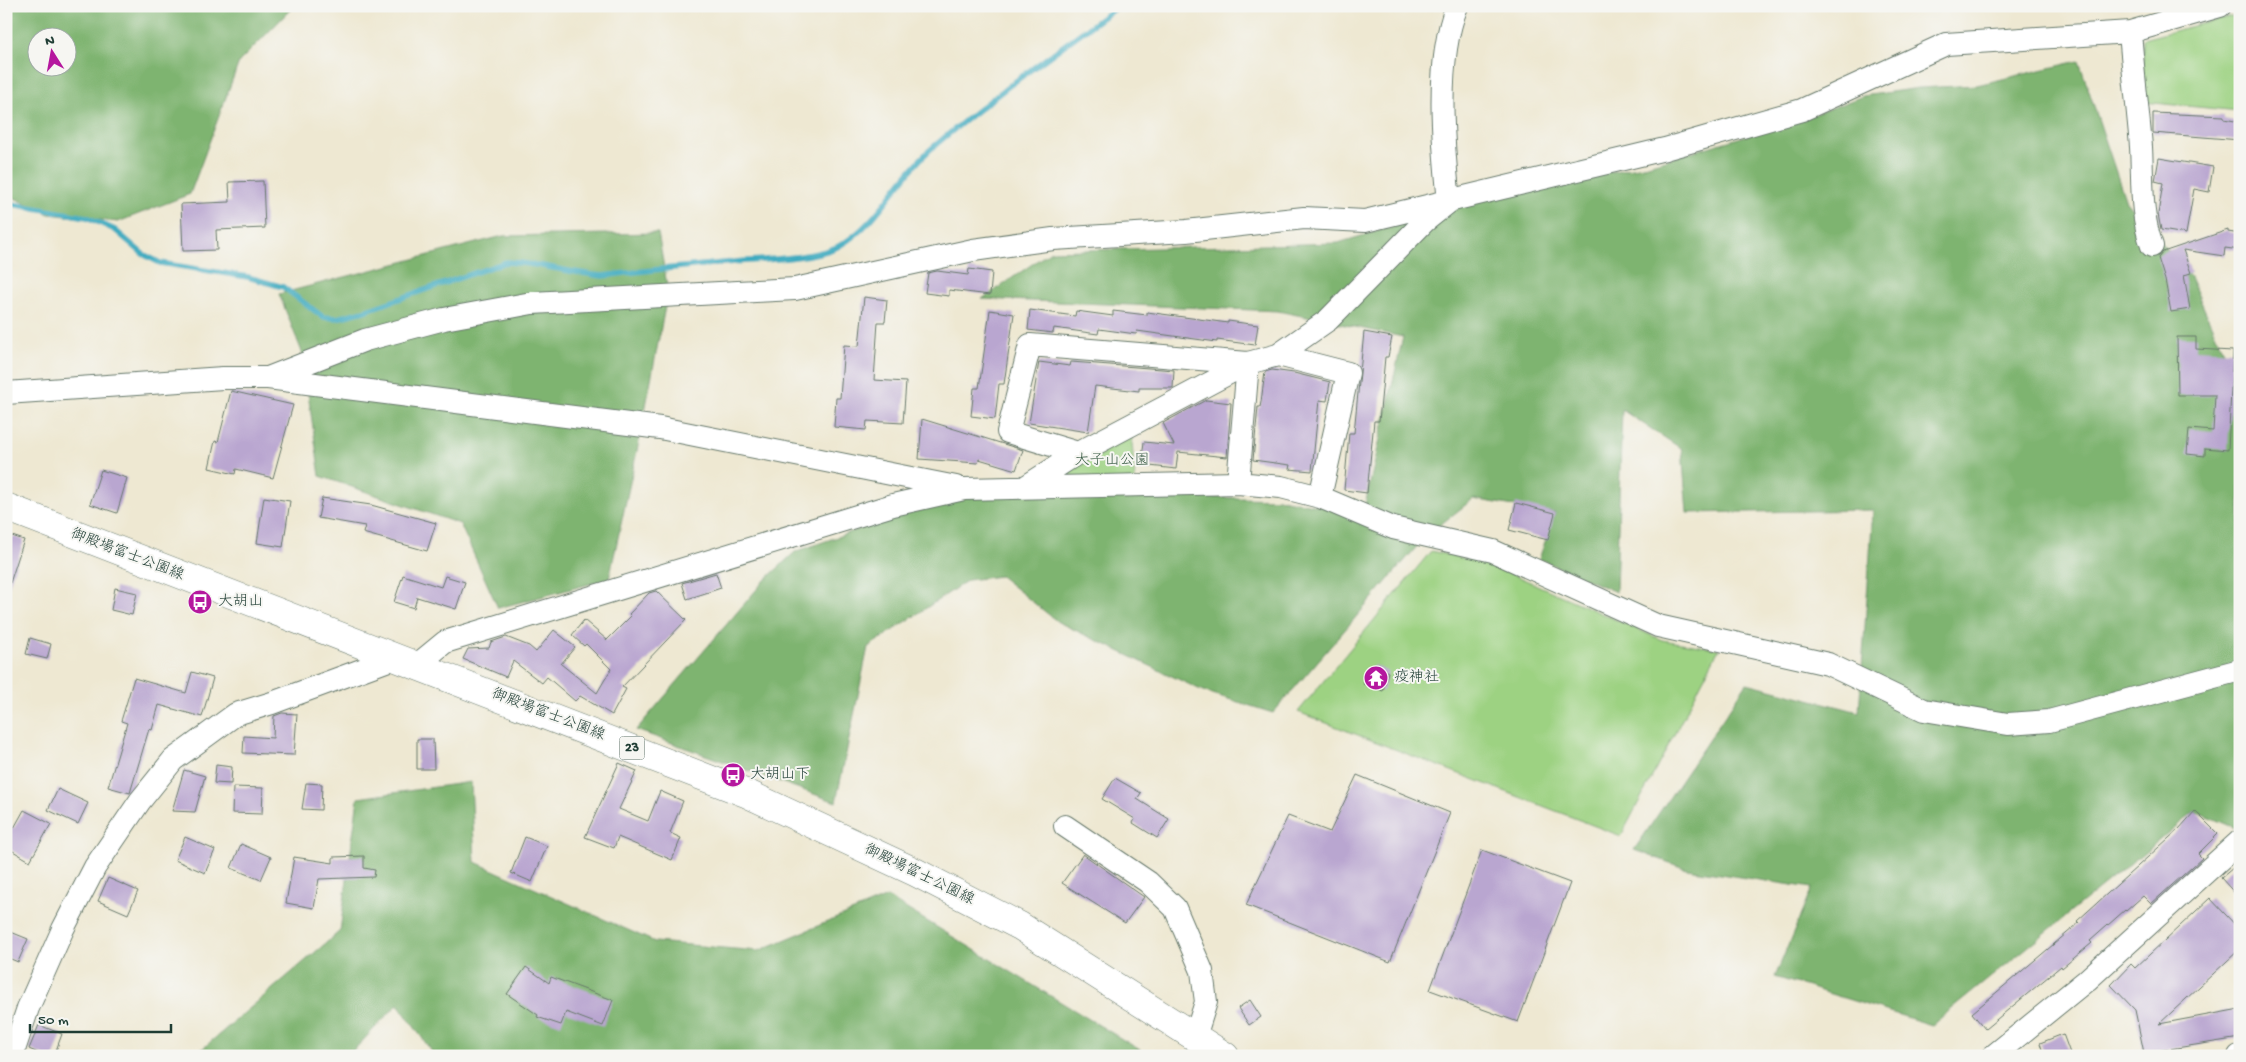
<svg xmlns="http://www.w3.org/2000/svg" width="2246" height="1062" font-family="'Gochi Hand','Klee One',sans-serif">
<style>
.green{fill:#9dd282;stroke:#5e885b}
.forest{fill:#7eb470;stroke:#4e7852;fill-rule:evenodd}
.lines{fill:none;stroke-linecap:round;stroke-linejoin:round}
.stream{stroke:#40abc0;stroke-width:5.5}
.building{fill:#b9a6d0}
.minor-casing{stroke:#67796b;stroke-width:24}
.major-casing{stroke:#67796b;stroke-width:29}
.minor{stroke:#fff;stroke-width:22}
.major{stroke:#fff;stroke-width:28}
.labels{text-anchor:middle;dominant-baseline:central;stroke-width:4;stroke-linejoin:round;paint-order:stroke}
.shield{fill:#f6f6f2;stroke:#60746d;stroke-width:1}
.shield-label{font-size:14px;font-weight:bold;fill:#1f3d34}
.park-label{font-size:15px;fill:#385b44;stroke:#f6f6f2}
.street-label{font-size:15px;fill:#1f3d34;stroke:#f6f6f2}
.poi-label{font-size:15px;fill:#1f3d34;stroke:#f6f6f2;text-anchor:start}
</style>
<rect width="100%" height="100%" fill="#f6f6f2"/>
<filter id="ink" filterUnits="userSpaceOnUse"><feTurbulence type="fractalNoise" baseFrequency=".02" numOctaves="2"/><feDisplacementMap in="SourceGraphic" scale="10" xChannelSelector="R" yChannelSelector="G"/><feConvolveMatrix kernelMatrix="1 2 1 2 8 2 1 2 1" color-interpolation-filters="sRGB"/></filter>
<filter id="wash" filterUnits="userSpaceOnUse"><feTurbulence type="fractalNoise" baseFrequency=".0096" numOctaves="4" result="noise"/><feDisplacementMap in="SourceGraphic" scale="20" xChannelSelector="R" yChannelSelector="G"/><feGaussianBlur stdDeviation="1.12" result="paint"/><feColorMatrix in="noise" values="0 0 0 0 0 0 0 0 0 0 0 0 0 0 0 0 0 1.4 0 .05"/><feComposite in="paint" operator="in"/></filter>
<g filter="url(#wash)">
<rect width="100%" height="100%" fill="#eee8d2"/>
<!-- green -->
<path class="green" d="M2240,14v97l-97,-9v-63z
M1131,430l4,50 -98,4z
M1431,551l58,13 173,76 57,9 -98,187 -323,-124z"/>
<!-- forest -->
<path class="forest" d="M6,6h288l-55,56 -49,132 -72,28 -69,-8 -43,-20zM38,38h30v30h-30z
M2079,61l47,141 64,75 50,112v441l-45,-19 -263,214 -157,-48 37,-89 -125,-19 -53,-19 113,-167 112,29 14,-202 -186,3 -5,-64 -60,-39 -6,182 -77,-33 16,-46 -82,-14 -47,37 -153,177 -70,-22 -145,-69 -58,-46 -32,4 -100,67 -32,155 -200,-72 127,-148 32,-30 98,-35 99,-25 288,7 83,15 40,-177 -125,-26 -296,-12 69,-48 287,-8 179,-54 131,-24 154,-46 61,-23 56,-8 58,-3z
M658,233l10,58 -28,146 -31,142 -111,29 -38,-84 -140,-48 -18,-124 -23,-58 224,-58z
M471,782l4,80 180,80 103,9 129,-54 263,159h-715l-37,-52 -50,52h-154l146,-125 18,-133z"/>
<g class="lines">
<!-- stream -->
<path class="stream" d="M6,203l81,14 28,13 28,24 17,9 88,14 35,10 40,30 14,1 27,-7 142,-49c33,1 64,11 97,14 44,-6 88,-10 132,-14 25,-2 82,-4 104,-16 40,-22 59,-69 93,-98 59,-51 123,-96 186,-142"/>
</g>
<g id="blocks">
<!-- building -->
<path class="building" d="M2153,113l71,3v3l16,3v18l-87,-7z
M2159,158l54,9 -4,25 -15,-3 -8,45 -25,-4 -3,-16 5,-31 -8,-2z
M263,181l2,47 -49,2 1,20 -34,1 -2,-47 49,-2 -1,-20z
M2228,230v2l12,2v16l-15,-2 -1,8 -41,-6 8,23 -7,2 6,34 -19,3 -6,-32 -7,-22 5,-6z
M969,269l23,3 -2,23 -41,-5v6l-24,-3 3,-20 9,-2 31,4z
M864,297l23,3 -2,22h-7l-4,58 32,2 -3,41 -36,-2 -1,9 -32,-3 2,-29h4l4,-53 15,1z
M990,310l24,4 -10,70h-5l-4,35 -24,-3 3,-28h5z
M1030,310l45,6 1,-5 37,5v-5l34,4v-3l81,11v-2l30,4 -3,20 -38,-5v2l-80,-11 -1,3 -37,-5 -1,5 -44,-6 -1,5 -25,-3z
M1364,332l28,5 -4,20h-3l-6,64h-5l-7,72 -23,-3 5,-57h5z
M2177,337h19v12l37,2 -5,99 -23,-2v8l-18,-2 2,-25 24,2 2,-36h-37z
M1039,362l31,4 1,-4 103,8 -1,18h-34v3l-44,-5 -7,46 -59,-9z
M1272,370l22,3 36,9 -3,19 -8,-1 -7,71 -23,-2 1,-4 -37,-5 5,-53h2l1,-5 4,-30z
M231,391l62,14 -20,73 -37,-9 -1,5 -26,-6 6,-27 3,1z
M1206,400l25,3 -4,54 -49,-5 -2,17 -35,-4 3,-23 30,3 -11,-22z
M922,419l101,31 -7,20 -37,-11 -1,4 -59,-4z
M101,470l26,8 -10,35 -27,-9z
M264,497l26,4 -7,46 -26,-4z
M322,498l49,7 65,18 -9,28 -64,-18 2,-7 -47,-8z
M1516,503l39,10 -7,27 -39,-10z
M6,534l18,6 -15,46h-3z
M716,573l5,15 -34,11 -5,-16z
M403,575l38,12 4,-11 20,6 -9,27 -39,-12 -3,11 -20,-6z
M115,588l22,5 -5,22 -21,-5z
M656,591l30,29 -64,67 4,2 -14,26 -32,-19 -5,5 -28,-24 -5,6 -29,-22 -7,16 -43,-18 5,-10 21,-1 2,-6 15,-5 23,9 7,6 18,-22 21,17 -14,17 36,29 14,-24 -25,-25 -2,2 -12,-11 12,-15 23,20 24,-24 -2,-2 20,-21z
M30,638l21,6 -4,15 -21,-5z
M1374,665l14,7 -5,19 -20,-7z
M192,672l21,6 -11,39 -43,-12 -7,25 -3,-1 -19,64 -22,-6 19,-64 -6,-2 13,-43 52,15z
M282,713l15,1 -3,41 -51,-2 1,-17 29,2 1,-22z
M417,739h16l1,30h-17z
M619,763l18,8 -18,38 29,12 12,-30 23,10 -13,32 11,5 -9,22 -54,-23 -4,11 -29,-11z
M216,765l16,2 -1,17 -17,-1z
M184,770l21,6 -10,36 -23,-1z
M1357,775l93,38 -60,149 -144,-57 42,-89 42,16z
M1115,778l26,15 -4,6 32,20 -12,19 -24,-15 2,-4 -33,-20z
M306,783l16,1 -1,26 -19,-1z
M233,787l30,1 -1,26 -30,-1z
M58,789l30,14 -10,21 -30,-14z
M24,810l27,14 -21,37 -24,-14v-23l8,4z
M2195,811l23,23 -20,20 4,4 -51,46 -8,-8 -17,15 -1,-1 -35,31 2,2 -30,25 -1,-2 -76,63 -13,-16 107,-90 -2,-2 102,-92z
M185,837l30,13 -10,23 -30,-13z
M525,837l22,9 -15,36 -21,-9z
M241,844l30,13 -10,23 -30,-12z
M1482,850l88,33 -52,139 -88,-32z
M1083,854l61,43 -19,26 -63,-40z
M364,856v12l11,2 -1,7 -55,2 -5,29 -28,-5 8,-46 39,6v-6z
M2240,862v37l-19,-21z
M108,878l30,13 -10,23 -30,-13z
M2210,898l30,32v19l-81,75 81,-15v29l-96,15 -9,-43 -24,-25 20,-21 4,4z
M6,930l22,9 -10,23 -12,-5z
M526,967l23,16 2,-6 62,23 -10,26 -37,-14 -5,13 -24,-8 1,-2 -31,-21z
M1250,1000l11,17 -12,8 -11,-17z
M39,1025l23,9 -8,22h-9l-16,-7z
M2063,1034l8,22h-27l-4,-13z"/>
</g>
</g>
<g filter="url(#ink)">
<use href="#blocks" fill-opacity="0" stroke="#67796b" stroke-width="1"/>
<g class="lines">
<defs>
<path id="minor" d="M2130,32c3,39 8,77 11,115 2,34 -1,67 11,99
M1278,355l70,18 -28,124
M268,378l97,-38 79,-21 88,-16 263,-14 178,-39 80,-11 133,-8 118,-13 61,3 300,-72 137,-39 144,-66 184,-12 90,-26
M6,393l217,-15h45l392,50 296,59
M1078,453l-70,-21 22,-87 218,18 -10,120
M1025,487l53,-34 170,-90 30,-8 50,-35 96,-98 25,-20c-6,-58 -14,-142 8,-196
M417,665l28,-23 448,-137 71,-16 274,-6 43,4 39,10 73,31 100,23 165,75 170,38 96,46 84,14 41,-3 191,-51
M1065,826l83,56 27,26 27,63 4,31 -11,35
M12,1056l16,-48 35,-79 32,-62 45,-66 33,-41 63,-46 36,-11 122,-45
M1993,1056l94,-76 153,-139
M2239,1056h1"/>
<path id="major" d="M6,507l742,287 167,78 105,54 205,130"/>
</defs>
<!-- minor casing -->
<use href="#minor" class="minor-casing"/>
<!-- major casing -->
<use href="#major" class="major-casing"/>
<!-- minor -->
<use href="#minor" class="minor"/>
<!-- major -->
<use href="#major" class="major"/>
</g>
</g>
<!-- icons -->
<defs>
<symbol id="bus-disc" viewBox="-11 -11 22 22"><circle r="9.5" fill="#b5179e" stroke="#f6f6f2"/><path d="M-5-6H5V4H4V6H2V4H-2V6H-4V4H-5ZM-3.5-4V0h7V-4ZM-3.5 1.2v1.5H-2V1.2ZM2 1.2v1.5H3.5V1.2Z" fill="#fff"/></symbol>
<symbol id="temple-disc" viewBox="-11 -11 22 22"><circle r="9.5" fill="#b5179e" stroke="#f6f6f2"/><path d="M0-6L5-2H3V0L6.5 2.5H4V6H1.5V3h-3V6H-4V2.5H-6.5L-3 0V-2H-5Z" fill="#fff"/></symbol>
</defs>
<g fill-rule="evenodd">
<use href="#bus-disc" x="186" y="588" width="28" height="28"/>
<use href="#temple-disc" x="1362" y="664" width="28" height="28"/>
<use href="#bus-disc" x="719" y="761" width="28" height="28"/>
</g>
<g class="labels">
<!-- shield labels -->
<rect class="shield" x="619.5" y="736.5" width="25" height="23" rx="4"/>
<g class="shield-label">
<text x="632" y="748">23</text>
</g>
<!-- park labels -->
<g class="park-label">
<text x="1112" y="461">大子山公園</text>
</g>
<!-- street labels -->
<g class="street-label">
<text transform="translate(127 555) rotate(21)">御殿場富士公園線</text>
<text transform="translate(548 715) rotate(21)">御殿場富士公園線</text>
<text transform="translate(919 875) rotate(26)">御殿場富士公園線</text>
</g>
<!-- poi labels -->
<g class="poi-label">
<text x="218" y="602">大胡山</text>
<text x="1394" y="678">疫神社</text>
<text x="750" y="775">大胡山下</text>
</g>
</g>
<!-- margin -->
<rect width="2246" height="1062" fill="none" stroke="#f6f6f2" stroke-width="25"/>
<!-- north arrow -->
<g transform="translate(52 52) rotate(349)"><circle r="24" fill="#f6f6f2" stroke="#a0aca6"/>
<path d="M0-4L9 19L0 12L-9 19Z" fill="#b5179e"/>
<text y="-8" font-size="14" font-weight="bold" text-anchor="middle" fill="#1f3d34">N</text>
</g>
<!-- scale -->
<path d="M30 1024v8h141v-8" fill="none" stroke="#1f3d34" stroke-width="2.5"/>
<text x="38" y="1024" font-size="15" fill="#1f3d34" stroke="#f6f6f2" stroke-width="4" paint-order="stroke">50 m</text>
</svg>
